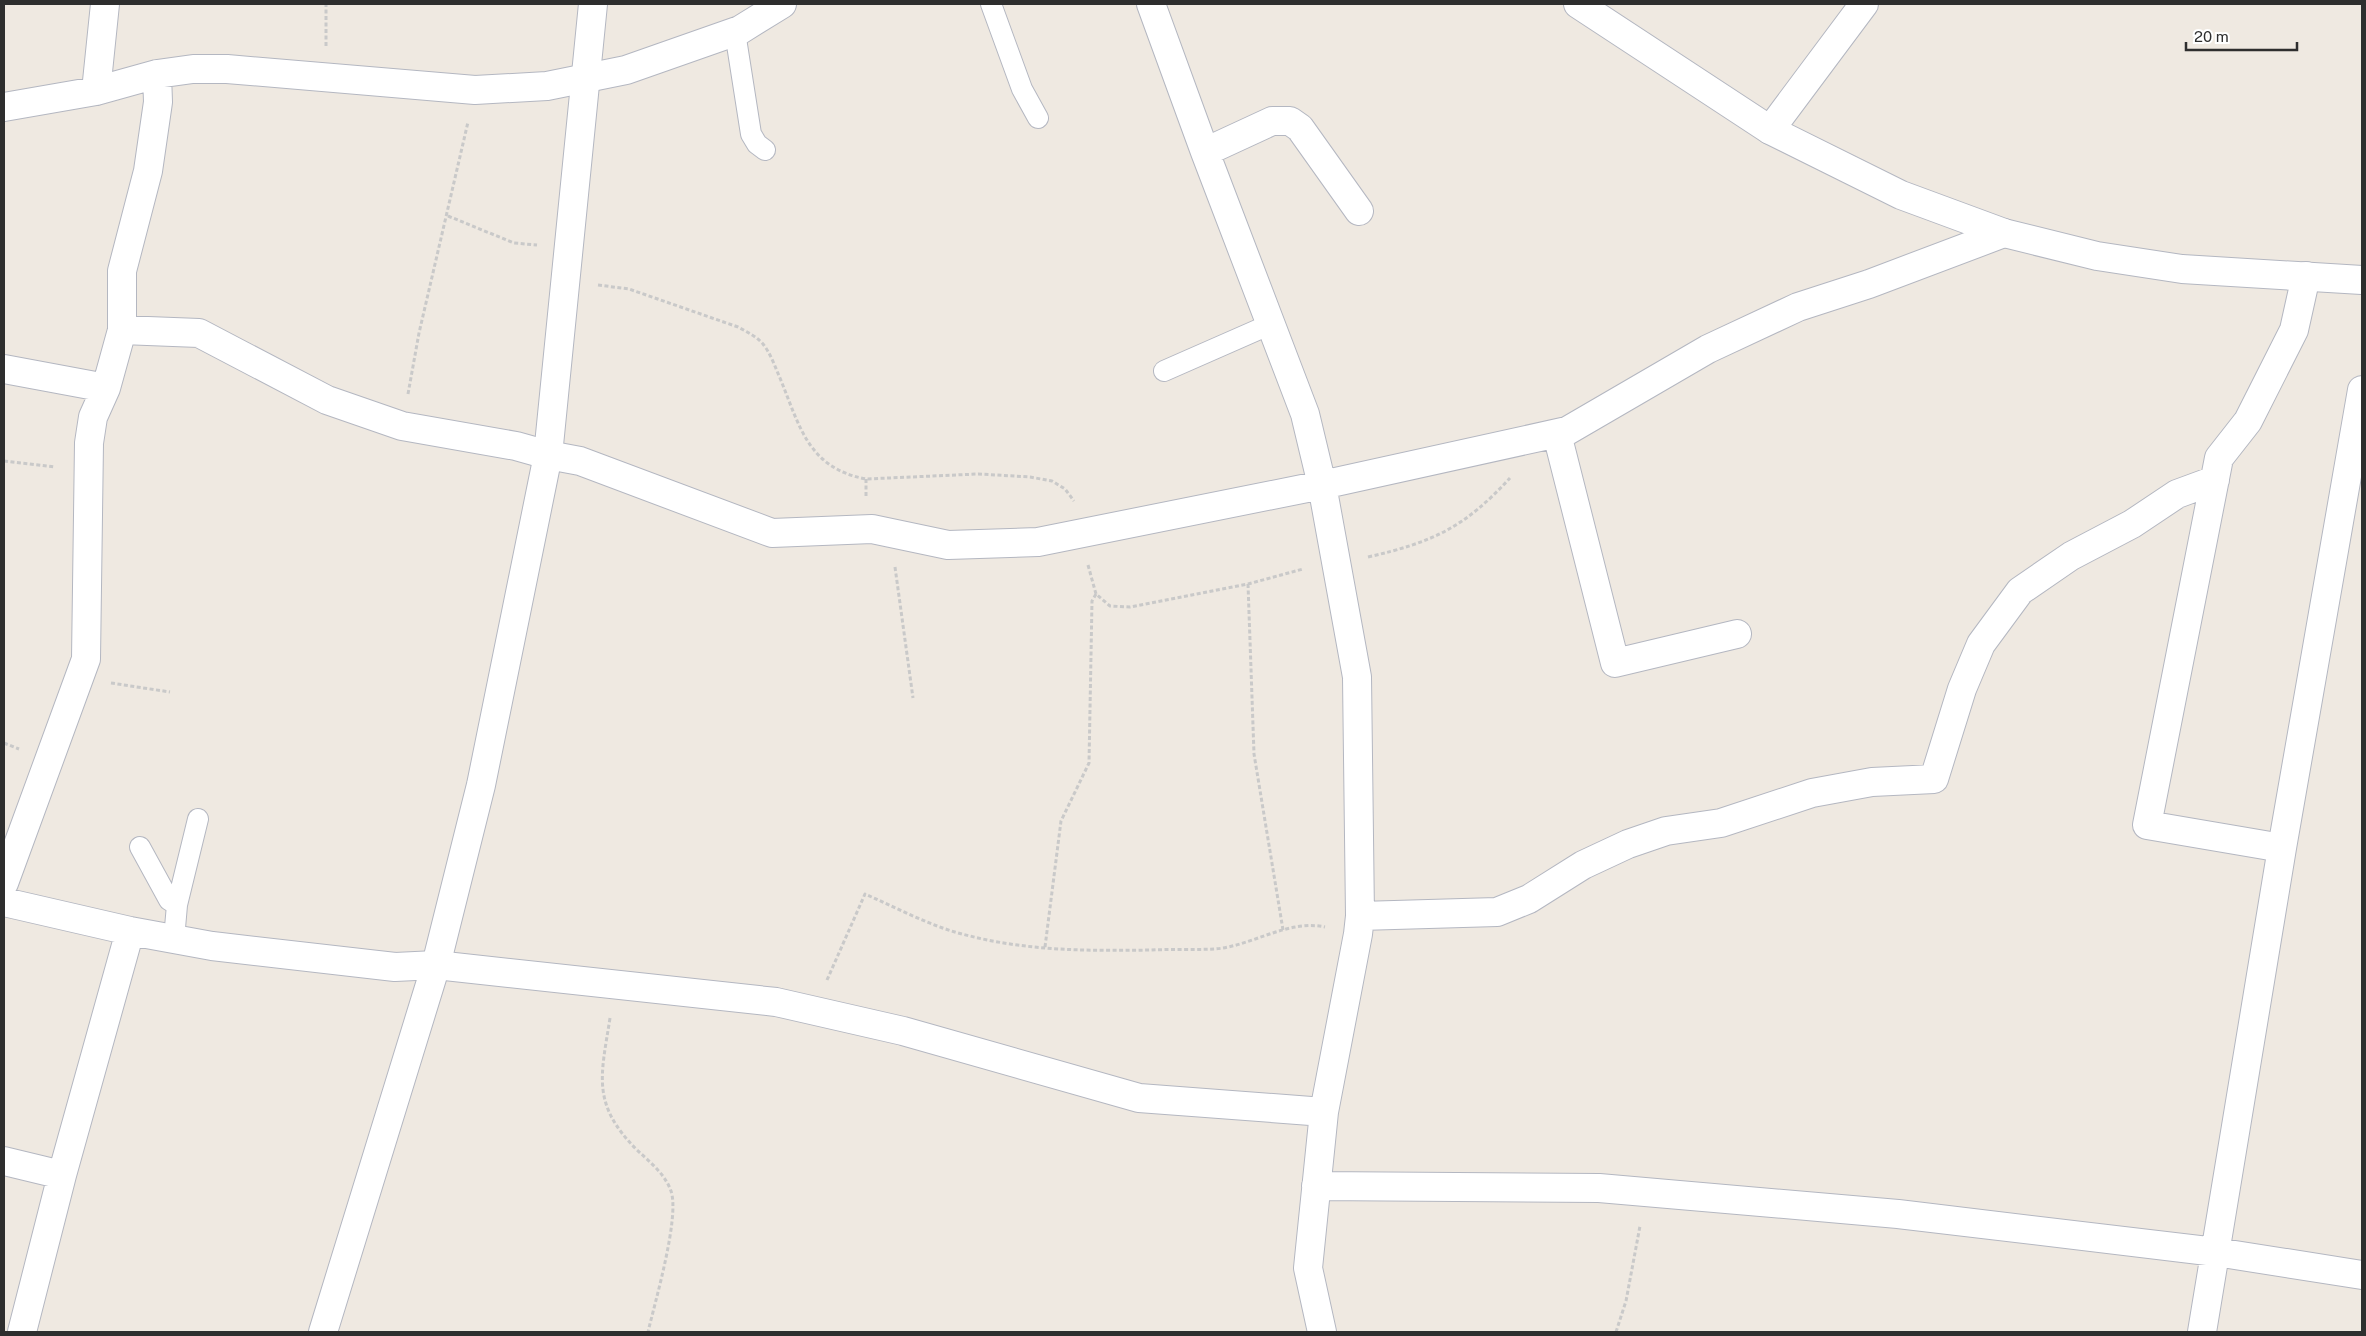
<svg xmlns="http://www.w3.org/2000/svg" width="2366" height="1336" font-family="'Public Sans',sans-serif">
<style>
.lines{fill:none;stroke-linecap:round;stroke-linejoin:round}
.lane-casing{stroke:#b4b7c1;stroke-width:22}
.street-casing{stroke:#b4b7c1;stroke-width:30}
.secondary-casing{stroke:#b4b7c1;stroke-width:30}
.path{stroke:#c9c9c9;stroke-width:3;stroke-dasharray:4 2.5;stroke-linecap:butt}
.lane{stroke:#fff;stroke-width:20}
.street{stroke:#fff;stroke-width:28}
.secondary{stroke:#fff;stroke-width:28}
</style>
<rect width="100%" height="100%" fill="#efe9e1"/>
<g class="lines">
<defs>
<path id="lane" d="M991,4l31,85 16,29
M735,32l16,102 6,10 8,6
M1164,371l107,-47
M140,847l29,53 8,5
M174,939l3,-34 21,-86"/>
<path id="street" d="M1151,4l54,148 100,262 17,71 35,192 3,239 -2,18 -34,178 -16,156 14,64
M96,91l9,-87
M4,107l92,-16 61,-17 36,-5h34l248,21 72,-4 79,-16 114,-40 42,-26
M1770,130l94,-126
M1205,152l67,-31h18l10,7 59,83
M122,330l77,3 128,67 75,26 114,20 32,9 32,6 192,72 100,-4 76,16 90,-3 284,-57 245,-54 141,-82 90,-42 71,-23 135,-51
M4,369l102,19
M1557,434l58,229 122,-29
M2282,848l-135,-23 72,-367 29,-37 46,-91 12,-54
M4,883l82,-224 3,-216 4,-26 13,-29 16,-58v-59l26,-100 10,-69 -1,-28
M4,902l126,29 82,15 183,21 41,-2 340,37 127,29 236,67 185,14
M1360,916l137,-4 32,-13 54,-34 45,-21 38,-13 55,-8 91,-30 60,-11 62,-3 28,-90 19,-45 39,-53 51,-35 61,-32 45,-30 38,-14
M4,1161l58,14
M1316,1186l283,2 299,26 318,38 146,23
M22,1332l40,-157 68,-244
M2202,1332l80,-484 80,-458"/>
<path id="secondary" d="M1578,4l192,126 131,65 103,38 93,23 85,13 180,11
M323,1332l113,-367 45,-180 67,-330 45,-451"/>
</defs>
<!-- lane casing -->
<use href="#lane" class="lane-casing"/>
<!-- street casing -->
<use href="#street" class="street-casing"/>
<!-- secondary casing -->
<use href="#secondary" class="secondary-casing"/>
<!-- path -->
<path class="path" d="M326,46v-42
M448,216l66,27 23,2
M598,285l31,4 109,38c9,5 18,9 25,17 8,10 12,23 17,34 20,49 28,90 86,101l112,-5 52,3 22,4 13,8 9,12
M408,394l11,-61 49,-211
M4,461l51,6
M866,479v17
M1368,557c65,-15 96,-29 142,-79
M1088,565l8,29 14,12 20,1 118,-23 55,-15
M895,567l18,131
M1248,584l6,170 29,176
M111,683l59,9
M4,743l15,6
M1045,947l16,-126 28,-58 3,-162 4,-7
M827,980l38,-86c34,15 69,34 105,42 59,15 120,15 181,14 21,-1 43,0 64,-1 37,-3 73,-30 110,-22
M610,1018c-9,58 -19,86 27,132 13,12 28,24 34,41 9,26 -16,111 -23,141
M1616,1332l10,-31 14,-75"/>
<!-- lane -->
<use href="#lane" class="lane"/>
<!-- street -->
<use href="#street" class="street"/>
<!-- secondary -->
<use href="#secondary" class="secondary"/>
</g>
<!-- border -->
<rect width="2366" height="1336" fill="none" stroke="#2e2e2e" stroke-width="10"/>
<!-- scale -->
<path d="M2186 42v8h111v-8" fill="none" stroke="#2e2e2e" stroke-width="2.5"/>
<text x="2194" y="42" font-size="15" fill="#2e2e2e" stroke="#ffffff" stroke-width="4" paint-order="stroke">20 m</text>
</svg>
